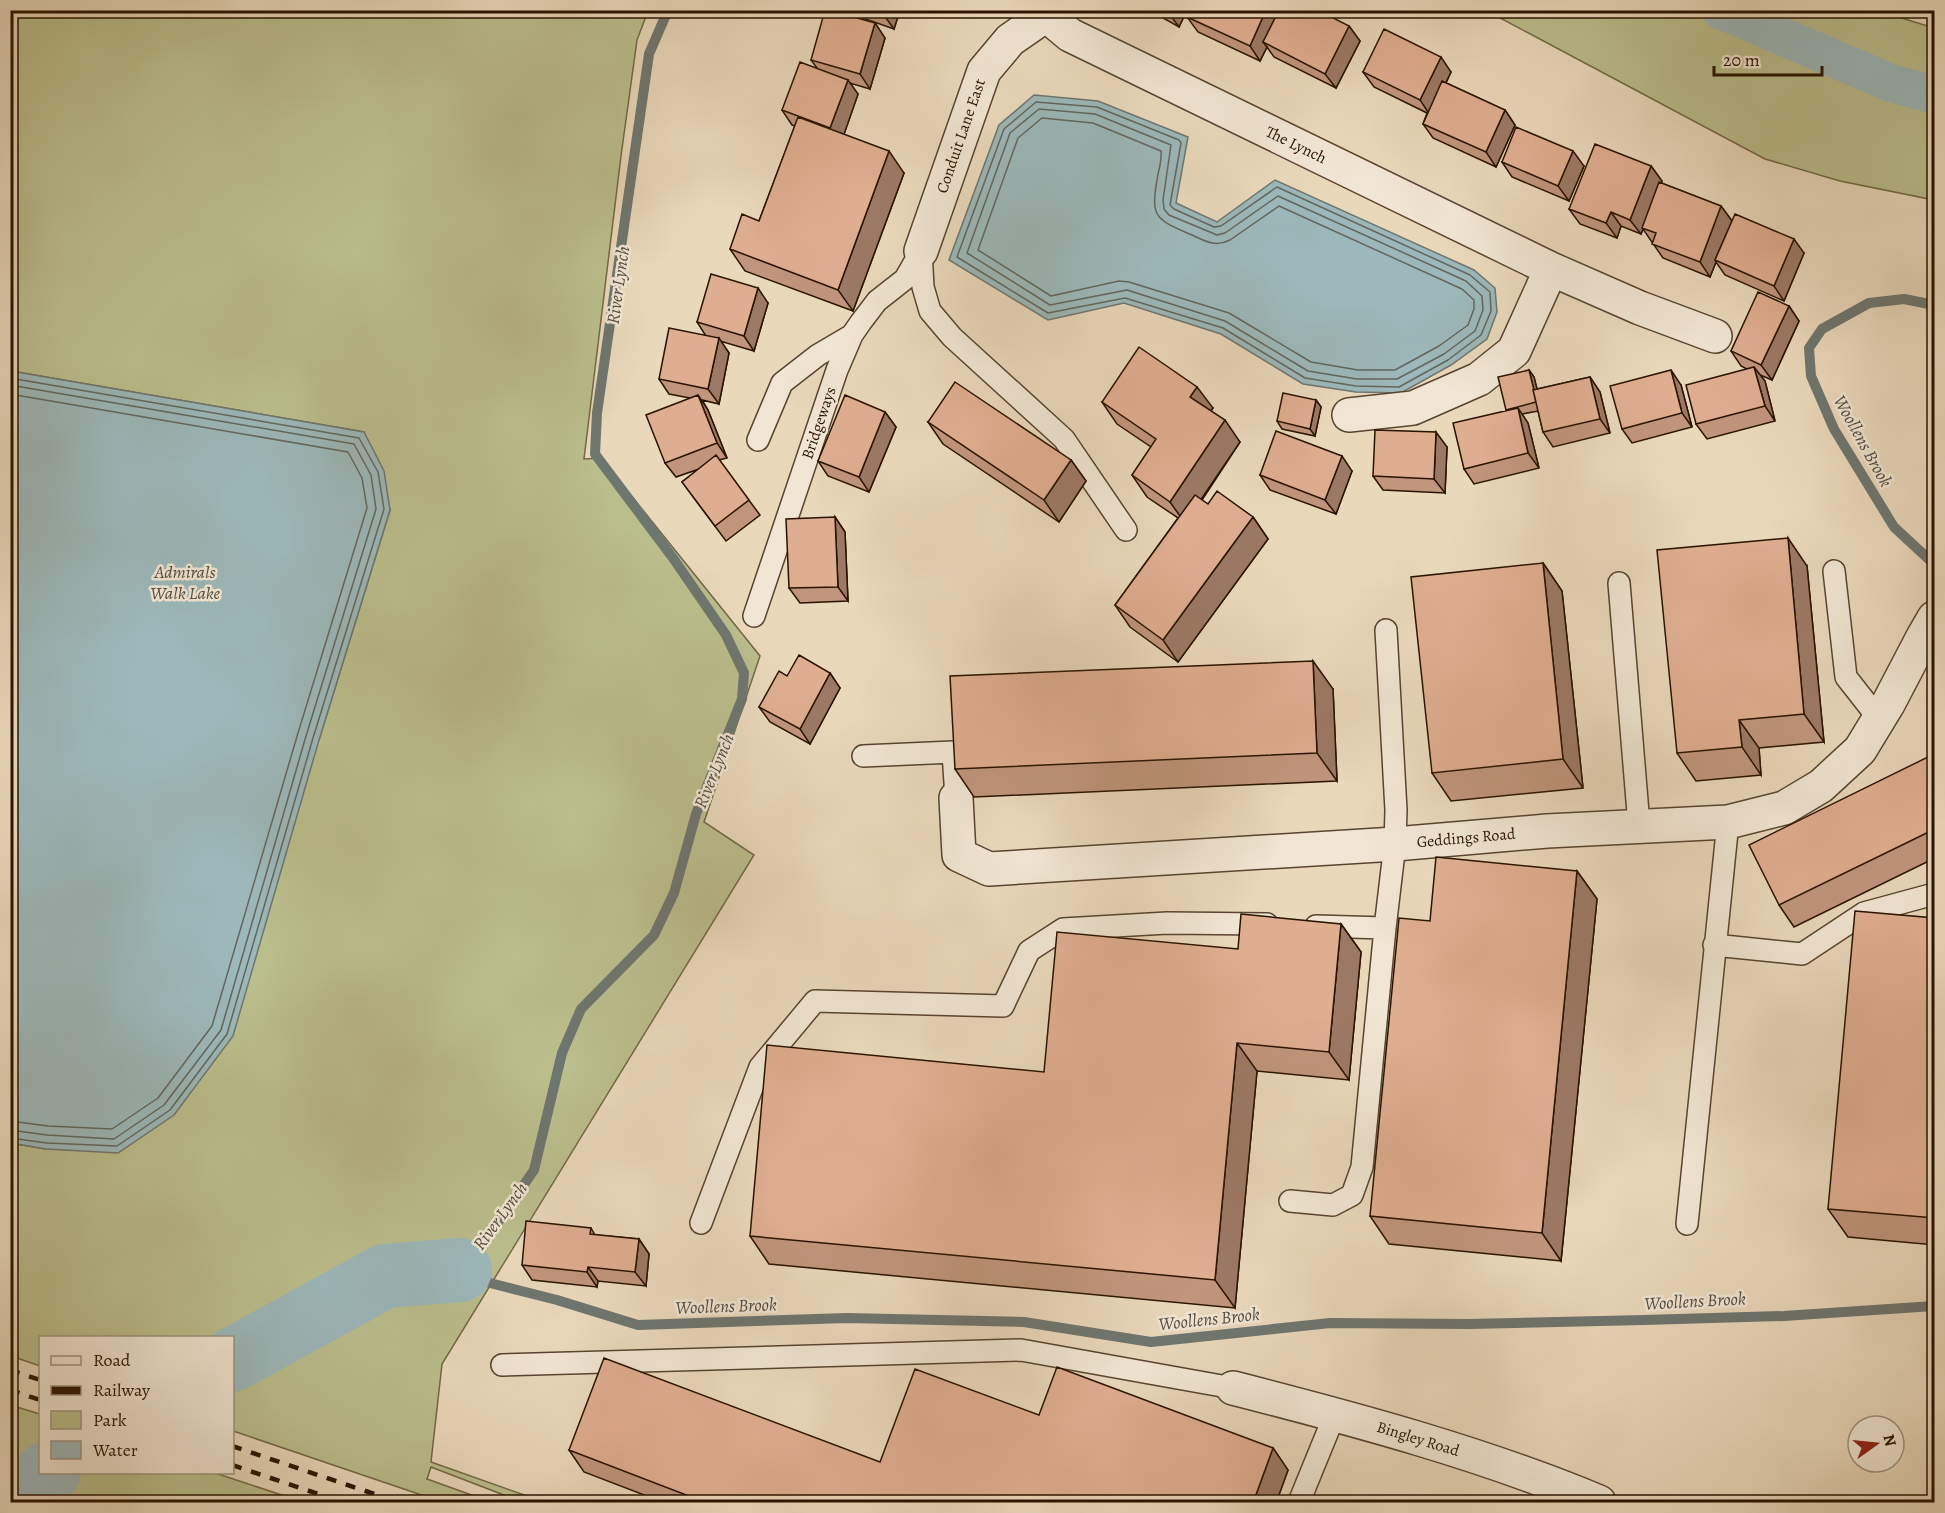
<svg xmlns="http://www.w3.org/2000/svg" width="1945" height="1513" font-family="Alegreya,serif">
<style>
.green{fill:#bbbe8d;stroke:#726846;stroke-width:1.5}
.water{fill:#9cb8ba;stroke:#6e7670;stroke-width:1.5}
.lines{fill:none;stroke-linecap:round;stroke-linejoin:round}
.shore{stroke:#62665d;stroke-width:1.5}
.stream{stroke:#6e7670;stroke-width:10}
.canal{stroke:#9cb8ba;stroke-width:38}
.river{stroke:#9cb8ba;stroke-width:64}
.service-casing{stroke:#59442f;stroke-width:24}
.minor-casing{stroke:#59442f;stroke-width:36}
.service{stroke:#f1e6d3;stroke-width:21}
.minor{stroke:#f1e6d3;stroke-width:33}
.rail{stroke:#291300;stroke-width:4.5;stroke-dasharray:10 10;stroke-linecap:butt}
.wall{fill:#c0957c;stroke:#291300;stroke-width:1.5}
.shaded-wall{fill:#9c7965;stroke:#291300;stroke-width:1.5}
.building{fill:#dfad90;stroke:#291300;stroke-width:1.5}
.labels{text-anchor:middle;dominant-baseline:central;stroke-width:5;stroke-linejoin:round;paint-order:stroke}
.street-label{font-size:16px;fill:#291300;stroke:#f1e6d3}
.water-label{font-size:18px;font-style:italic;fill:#514d41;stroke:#f1e6d3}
</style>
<rect width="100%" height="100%" fill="#ead8bb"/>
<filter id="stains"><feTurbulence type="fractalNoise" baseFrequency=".00333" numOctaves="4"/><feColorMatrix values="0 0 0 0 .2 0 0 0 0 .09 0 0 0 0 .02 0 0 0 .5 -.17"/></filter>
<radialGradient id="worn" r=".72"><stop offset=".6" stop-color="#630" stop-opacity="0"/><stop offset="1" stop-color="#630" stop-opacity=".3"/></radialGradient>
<!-- green -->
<path class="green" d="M1876,10l58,18v172l-94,-19 -75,-22 -278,-148z
M11,11h637l-11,29 -16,116 -37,303 17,-1 159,198 -56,166 50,33 -312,509 -11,98 113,40h-22l-91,-35 -4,12 64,23h-49l-209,-71 -1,-93h-192v28l-29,-10 -1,-213 36,6 273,-409 71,-230 -26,-78 -353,-61z
M10,1405l30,9v58l175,1 88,29h-292z"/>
<!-- water -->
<path class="water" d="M1034,95l64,6 90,36 -12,66 41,19 58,-42 199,90 21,18 2,24 -10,27 -36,26 -50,28 -45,-1 -53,-8 -82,-50 -97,-31 -76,17 -99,-60 50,-135z
M11,371l353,61 20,39 6,39 -71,230 -86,296 -59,79 -56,38 -72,-4 -35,-6z"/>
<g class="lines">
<!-- shore -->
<path class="shore" d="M1036,102l61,5 82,33 2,3 -11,62 4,4 40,18 7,-1 56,-39 193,88 20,17 1,19 -10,24 -33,25 -49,27 -43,-1 -51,-8 -82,-50 -98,-30 -77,15 -91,-56 47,-128z
M1039,109l56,5 76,31 -8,55 1,9 5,6 48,20 8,-2 53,-37 188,85 16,15 1,14 -8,21 -31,23 -47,25h-40l-49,-8 -83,-50 -98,-31 -77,15 -83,-52 43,-120z
M1042,118l51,5 68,28c1,7 -1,15 -3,23 -8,45 -4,44 36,62 13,6 22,11 36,4l49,-34 183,83 12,11v9l-6,16 -29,21 -44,24h-37l-47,-8 -82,-49 -100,-31 -10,-1 -68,15 -73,-46 40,-112z
M10,378l349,60 19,34 6,37 -71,229 -86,296 -57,76 -53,36 -70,-3 -37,-5
M10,385l344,59 17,31 5,34 -70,227 -85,294 -57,75 -50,34 -67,-4 -37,-5
M10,394l338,58 14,26 5,30 -69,225 -86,293 -54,72 -46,31 -64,-3 -38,-5"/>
<!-- stream -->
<path class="stream" d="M668,10l-19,44 -52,359 -2,41 78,104 53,77 18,38 -2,26 -46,115 -22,79 -20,42 -73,74 -19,44 -28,117 -40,58 -34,42 30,13 67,17 81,25 209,-7 177,4 127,20 179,-19 139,1 175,-4 140,-4 150,-10
M1934,564l-40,-37 -60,-98 -23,-53 -2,-28 13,-19 47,-26 35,-4 30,6"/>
<!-- canal -->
<path class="canal" d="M1720,10l171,73 43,12"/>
<!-- river -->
<path class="river" d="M232,1360l153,-84 75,-6
M13,1502l36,-30"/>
<defs>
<path id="service" d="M921,251l2,36 7,24 22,26 112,102 62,91
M758,440l24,-57 36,-28 34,-20
M1834,571l12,106 33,42
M1619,583l20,242
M754,616l83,-246 15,-35 9,-13 16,-21 28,-22 16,-28
M863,756l90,-4 3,46
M1316,926l69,2
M1714,945l88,9 62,-41 70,-19
M1290,1201l43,4 19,-10 10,-28 23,-239 10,-84 1,-34 -10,-180
M701,1223l59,-156 55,-66 188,5 26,-55 34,-22 104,-6 100,1
M1687,1224l41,-402
M502,1365l519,-15 212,38
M1299,1502l36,-88"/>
<path id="minor" d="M1046,15l24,20 481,234 89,39 75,28
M921,251l63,-180 26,-31 36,-25 -3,-5
M1349,415l64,-7 66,-29 35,-28 37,-82
M956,798l3,57 30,14 406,-25 152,-13 181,-9 56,-14 37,-22 39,-36 28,-46 35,-67 11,-19
M1233,1388c125,32 248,65 366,114"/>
</defs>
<!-- service casing -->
<use href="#service" class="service-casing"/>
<!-- minor casing -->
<use href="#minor" class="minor-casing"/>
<!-- service -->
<use href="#service" class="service"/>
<!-- minor -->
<use href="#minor" class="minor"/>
<!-- rail -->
<path class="rail" d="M10,1370l30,10
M10,1390l30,10
M232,1446l166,56
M232,1465l110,37"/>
</g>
<!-- wall -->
<path class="wall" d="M851,10h49l-6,19 -40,-14z
M1149,10h38l-8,17z
M1190,10h87l1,3 71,13 11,15 -24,47 -62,-31 -7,-10 -7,14 -62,-29 -11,-15z
M875,23l10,15 -15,51 -20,-6 8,11 -14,40 60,39 -51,138 -108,-40 -15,-22 29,-28 36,-95 -3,-1 -10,-15 35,-42 -6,-8z
M1363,72h88l-5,11 59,27 10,15 -19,42 -63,-29 -10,-14 4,-11 -53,-26z
M1502,162l82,4 -15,35 -57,-24z
M1651,166l11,15 -1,2 60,23 11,15 72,32 -20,48 -59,-26 -9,-13 -6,15 -47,-19 -20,-29 -2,5 -20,-8 -4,12 -37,-14 -11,-15z
M768,303l-14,48 -34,-10 9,12 -10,51 -17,-4 6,10 19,48 -8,2 41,55 -34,26 -44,-59 17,-13 -23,8 -11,-14 25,-65 -21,-4 -10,-15 47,-43 -9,-14z
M1789,306l10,15 -27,59 -12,-5 5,6 10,40 -68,18 -11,-15 51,-55 -6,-3 -10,-15z
M1529,370l5,7 3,12 53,-12 10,15 10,41 -57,14 -10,-15 -5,-21 -16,3 6,9 11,45 -65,16 -10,-15 43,-59h-1z
M1681,385l11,42 -60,16 -10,-14z
M1316,400l5,7 -6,29 -33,-7 -5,-8z
M1102,402l111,6 -2,3 29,31 -38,58 6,4 45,13 15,22 -90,123 -48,-35 -15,-22 63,-87 -31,-21 -15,-22 19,-28 -34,-23z
M885,412l11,15 -27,65 -41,-16 -10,-15z
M928,422l143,38 15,21 -27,41 -116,-78z
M1447,447l-2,46 -62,-3 -10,-14z
M1352,471l-16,43 -66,-24 -10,-15z
M835,517l10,15 3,69 -48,2 -11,-15z
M1543,563l19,28 21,197 -132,13 -19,-28z
M1807,566l17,176 -65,6 2,27 -65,6 -19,-28z
M830,673l10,15 -30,56 -40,-22 -11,-15 28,-31z
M1333,689l4,92 -363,16 -19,-28z
M1930,756l5,7v95l-141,69 -15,-22z
M1577,871l20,28 -36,362 -172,-17 -19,-28z
M1935,918v327l-87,-8 -20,-28z
M1341,924l20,28 -12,128 -92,-9 -22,237 -466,-44 -19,-28 294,-164 194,-123z
M591,1228l4,7 44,4 10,15 -3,32 -48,-5 -1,6 -65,-7 -10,-15z
M1039,1415l234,33 15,22 -12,33h-611l-81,-31 -15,-22 311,12z"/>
<!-- shaded-wall -->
<path class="shaded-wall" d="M885,10h15l-6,19 -11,-15z
M1169,10h18l-8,17 -11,-15z
M1266,10h11l4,6 -18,26 4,5 -7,14 -10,-15z
M875,23l10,15 -15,51 -10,-15z
M1349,26l11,15 -24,47 -11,-14z
M1441,57l10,15 -21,43 -10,-15z
M848,80l10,14 -17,49 -11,-15z
M1505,110l10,15 -19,42 -10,-15z
M889,151l15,22 -51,138 -15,-21z
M1573,151l11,15 -15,35 -11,-15z
M1651,166l11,15 -21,53 -11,-14z
M1721,206l11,15 -17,39 1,2 -6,15 -10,-15z
M1611,212l10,14 -4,12 -11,-15z
M1794,239l10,14 -20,48 -10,-15z
M758,288l10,15 -14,48 -10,-15z
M1789,306l10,15 -27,59 -11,-15z
M719,338l10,15 -10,51 -11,-15z
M1754,367l11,14 10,40 -10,-15z
M1529,370l5,7 8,32 -5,-7z
M1671,370l10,15 11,42 -10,-14z
M1590,377l10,15 10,41 -10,-14z
M1197,387l16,21 -8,10 -15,-21z
M698,395l10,15 19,48 -10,-15z
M1316,400l5,7 -6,29 -5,-7z
M1518,408l10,15 11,45 -11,-15z
M885,412l11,15 -27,65 -10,-15z
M1225,420l15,22 -55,81 -15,-21z
M1436,432l11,15 -2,46 -11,-14z
M1342,456l10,15 -16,43 -11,-14z
M1071,460l15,21 -27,41 -15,-22z
M835,517l10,15 3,69 -10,-14z
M1253,517l15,22 -90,123 -15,-22z
M1788,538l19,28 17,176 -20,-28z
M1543,563l19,28 21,197 -20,-29z
M1313,661l20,28 4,92 -20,-28z
M830,673l10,15 -30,56 -10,-15z
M1739,720l20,28 2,27 -19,-28z
M1577,871l20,28 -36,362 -19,-28z
M1341,924l20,28 -12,128 -20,-28z
M1237,1043l20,28 -22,237 -20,-28z
M639,1239l10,15 -3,32 -11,-14z
M588,1267l10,14 -1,6 -10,-15z
M1273,1448l15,22 -12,33h-23z"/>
<!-- building -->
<path class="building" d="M825,10h4l46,13 -15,51 -49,-14z
M873,10h12l-2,4z
M1190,10h76l-16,36 -63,-29z
M1279,10h39l31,16 -24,48 -62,-32z
M1384,29l57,28 -21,43 -57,-28z
M800,62l48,18 -18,48 -48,-18z
M1442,81l63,29 -19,42 -63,-28z
M798,117l91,34 -51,139 -108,-41 12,-35 17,7z
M1516,127l57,24 -15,35 -56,-24z
M1595,144l56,22 -21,54 -19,-8 -5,11 -37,-14z
M1659,182l62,24 -21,56 -48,-18 4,-11 -14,-5z
M1735,214l59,25 -20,47 -59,-26z
M711,274l47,14 -14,48 -47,-14z
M1758,292l31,14 -28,59 -30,-14z
M669,328l50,10 -11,51 -49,-10z
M1139,347l58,40 -7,10 35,23 -55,82 -38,-27 24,-36 -54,-37z
M1754,367l11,39 -69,18 -10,-39z
M1529,370l5,20h-1l3,12 -30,8 -8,-33z
M1671,370l11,43 -60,16 -12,-43z
M1590,377l10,42 -57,13 -10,-42z
M955,382l116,78 -27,40 -116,-78z
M1283,393l33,7 -6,29 -33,-8z
M698,395l19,48 -52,20 -19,-48z
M845,395l40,17 -26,65 -41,-16z
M1518,408l10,45 -64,16 -11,-46z
M1375,430l61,2 -2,47 -61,-3z
M1276,431l66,25 -17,44 -65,-25z
M716,455l33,45 -34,26 -33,-44z
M1217,491l36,26 -90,123 -48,-35 80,-110 13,9z
M835,517l3,70 -49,1 -3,-69z
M1788,538l16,176 -65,6 3,27 -65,6 -20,-203z
M1543,563l20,196 -131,14 -21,-196z
M799,655l31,18 -30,56 -41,-22 20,-36 8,5z
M1313,661l4,92 -362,16 -5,-93z
M1930,756l5,10v63l-156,76 -30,-60z
M1436,857l141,14 -35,362 -172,-17 29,-298 31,3z
M1855,911l80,7v300l-107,-9z
M1241,914l100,10 -12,128 -92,-9 -22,237 -465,-44 17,-191 277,27 13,-140 181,17z
M526,1221l65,7 -1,6 49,5 -4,33 -47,-5 -1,5 -65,-7z
M604,1358l276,104 35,-93 124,46 18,-48 216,81 -20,55h-546l-138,-53z"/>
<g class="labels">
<!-- street labels -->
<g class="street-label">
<text transform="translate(961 136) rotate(-71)">Conduit Lane East</text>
<text transform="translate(1296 145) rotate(26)">The Lynch</text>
<text transform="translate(819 423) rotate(-71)">Bridgeways</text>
<text transform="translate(1466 838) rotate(-5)">Geddings Road</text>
<text transform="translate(1418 1439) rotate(17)">Bingley Road</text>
</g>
<!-- water labels -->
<g class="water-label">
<text transform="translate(618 285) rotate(-82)">River Lynch</text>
<text transform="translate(1863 441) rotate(61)">Woollens Brook</text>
<text x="185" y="572">Admirals<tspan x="185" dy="21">Walk Lake</tspan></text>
<text transform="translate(714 771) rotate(-68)">River Lynch</text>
<text transform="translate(500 1216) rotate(-54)">River Lynch</text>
<text transform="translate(1695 1301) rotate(-3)">Woollens Brook</text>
<text transform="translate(726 1306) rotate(-2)">Woollens Brook</text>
<text transform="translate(1209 1319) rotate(-6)">Woollens Brook</text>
</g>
</g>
<!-- margin -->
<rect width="1945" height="1513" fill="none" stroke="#ead8bb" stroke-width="36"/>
<rect x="12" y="12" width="1921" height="1489" fill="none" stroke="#291300" stroke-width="3"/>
<rect x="18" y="18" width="1909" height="1477" fill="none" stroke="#291300" stroke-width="1.5"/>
<!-- legend -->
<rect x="39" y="1336" width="195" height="138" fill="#f1e6d3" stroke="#a1927f" stroke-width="1.5"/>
<rect x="51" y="1356" width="30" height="9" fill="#f1e6d3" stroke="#a1927f" stroke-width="1.5"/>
<text x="93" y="1366" font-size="18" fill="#291300">Road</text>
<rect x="51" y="1386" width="30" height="9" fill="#291300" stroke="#a1927f" stroke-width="1.5"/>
<text x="93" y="1396" font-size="18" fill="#291300">Railway</text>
<rect x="51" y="1411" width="30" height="18" fill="#bbbe8d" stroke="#a1927f" stroke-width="1.5"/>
<text x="93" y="1426" font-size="18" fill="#291300">Park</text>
<rect x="51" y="1441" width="30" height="18" fill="#9cb8ba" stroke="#a1927f" stroke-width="1.5"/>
<text x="93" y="1456" font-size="18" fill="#291300">Water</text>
<!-- north arrow -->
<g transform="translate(1876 1444) rotate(75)"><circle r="28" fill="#f1e6d3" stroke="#a1927f" stroke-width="1.5"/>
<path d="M0-4.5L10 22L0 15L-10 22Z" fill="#8f2418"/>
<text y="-9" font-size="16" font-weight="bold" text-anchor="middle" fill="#291300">N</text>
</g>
<!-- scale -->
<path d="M1714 66v9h108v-9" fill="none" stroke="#291300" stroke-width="3"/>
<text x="1723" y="66" font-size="18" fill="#291300" stroke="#f1e6d3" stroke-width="4.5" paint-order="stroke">20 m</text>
<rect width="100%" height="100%" filter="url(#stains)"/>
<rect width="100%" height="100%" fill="url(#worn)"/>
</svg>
